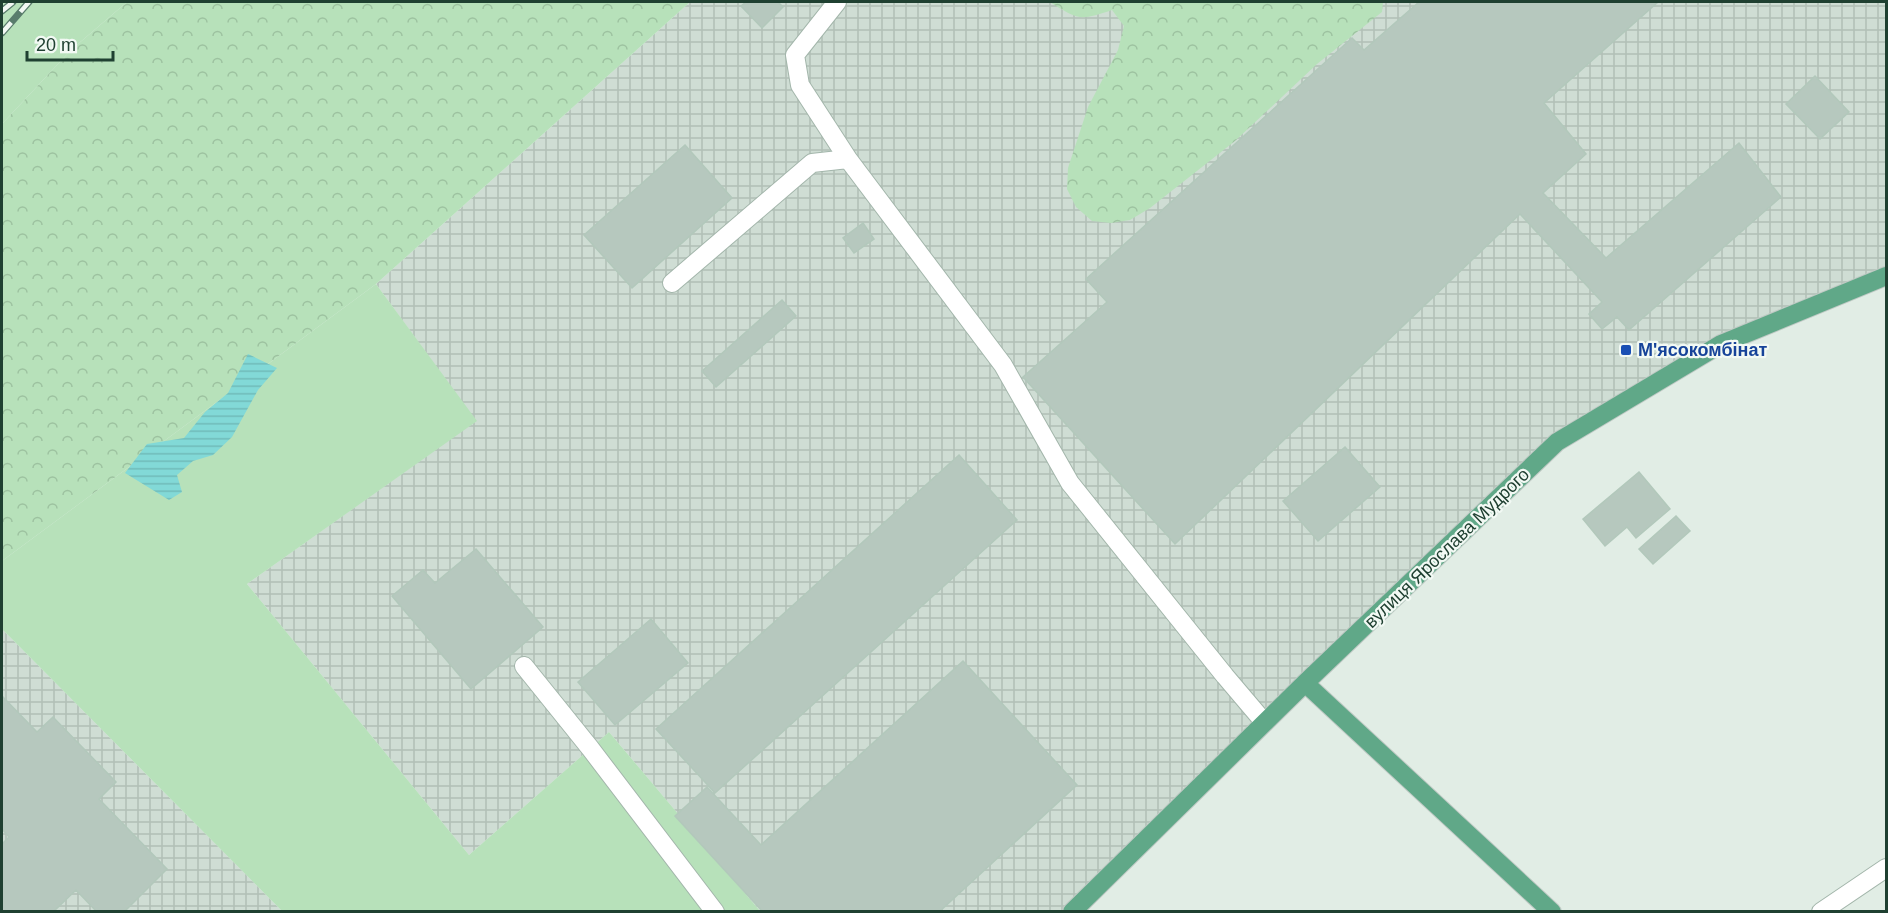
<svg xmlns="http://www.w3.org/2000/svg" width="1888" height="913" font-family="Helvetica,sans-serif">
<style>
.industrial{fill:url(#industrial-grid)}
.green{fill:#b7e1ba}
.forest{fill:url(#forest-crowns)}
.water{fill:url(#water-rules)}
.building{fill:#b6c8be;stroke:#b2c8bb;stroke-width:1.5}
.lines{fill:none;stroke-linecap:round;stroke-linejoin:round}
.minor-casing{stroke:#a3b6ab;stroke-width:20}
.major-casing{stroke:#c0cac5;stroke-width:20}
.minor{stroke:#fff;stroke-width:18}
.major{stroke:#60a888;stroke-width:18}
.rail-casing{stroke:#597c6c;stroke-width:7}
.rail{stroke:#f2f9f4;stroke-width:4.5;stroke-dasharray:14;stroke-linecap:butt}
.transit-dot{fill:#1a4fb4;stroke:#f2f9f4;stroke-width:2}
.labels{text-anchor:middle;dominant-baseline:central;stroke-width:4.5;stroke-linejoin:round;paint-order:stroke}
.transit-label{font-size:18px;font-weight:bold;fill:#164399;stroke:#f2f9f4;text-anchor:start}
.street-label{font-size:18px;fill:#1f4031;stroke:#f2f9f4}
</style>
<defs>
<pattern id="industrial-grid" width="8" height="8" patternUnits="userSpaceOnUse" patternTransform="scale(1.5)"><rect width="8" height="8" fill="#cfddd4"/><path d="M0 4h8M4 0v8" fill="none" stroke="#b1bfb6"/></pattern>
<pattern id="forest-crowns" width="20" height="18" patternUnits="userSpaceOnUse" patternTransform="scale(1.5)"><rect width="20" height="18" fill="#b7e1ba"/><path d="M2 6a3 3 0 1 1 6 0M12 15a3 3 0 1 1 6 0" fill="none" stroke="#9dc2a0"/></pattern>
<pattern id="water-rules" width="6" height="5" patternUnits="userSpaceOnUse" patternTransform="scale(1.5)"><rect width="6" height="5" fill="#82d9d7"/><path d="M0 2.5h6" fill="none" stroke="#70bbb9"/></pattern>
</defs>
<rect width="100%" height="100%" fill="#e1ede5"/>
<!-- industrial -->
<path class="industrial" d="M690,2h1196v269l-96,41 -240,129 -486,470h-304l-151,-179 -140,123 -222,-271 229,-163 -100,-137z
M2,629l280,282h-280z"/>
<!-- green -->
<path class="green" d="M2,2h125l-56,48 -69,74z
M376,284l101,137 -230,163 222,271 140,-123 151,179h-478l-280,-282v-68z"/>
<!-- forest -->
<path class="forest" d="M127,2h563l-314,282 -374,277v-437l69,-74z
M1050,2h333l-1,10 -65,52 -82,77 -85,67 -20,12 -19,3 -19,-2 -16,-14 -9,-18 1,-21 20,-61 30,-57 6,-24 -12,-16c-32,11 -34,10 -62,-8z"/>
<!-- water -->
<path class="water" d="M248,354l29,14 -19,22 -26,47 -19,18 -20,6 -16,14 5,17 -13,8 -44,-27 22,-29 37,-6 21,-26 23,-19z"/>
<!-- building -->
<path class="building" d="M746,2h32l5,5 -21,21 -21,-22z
M1419,2h239l-114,101 42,51 -43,39 63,65 133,-115 42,54 -152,133 -12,-13 -15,12 -13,-15 13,-12 -82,-88 -345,330 -152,-167 84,-75 -21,-23 266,-241 12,12z
M1815,76l34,36 -29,27 -34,-35z
M685,145l47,53 -100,90 -48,-53z
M863,223l11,16 -20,14 -11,-15z
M782,300l14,16 -80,71 -14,-16z
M1345,447l35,40 -62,54 -35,-40z
M959,455l58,65 -302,273 -59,-64z
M1639,472l31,37 -34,29 -9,-11 -22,19 -22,-27z
M1676,516l14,15 -37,33 -14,-15z
M476,549l67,78 -72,62 -79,-93 31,-26 12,13z
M651,619l37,44 -73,62 -37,-43z
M963,661l114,124 -138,127h-176l-88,-96 32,-29 54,58z
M2,696l35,36 16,-15 63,65 -17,17 68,70 -43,43h-27l-21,-22 -23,22h-51v-68l7,-7 -7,-8z"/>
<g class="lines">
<defs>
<path id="minor" d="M837,2l-42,53 5,30 48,74
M672,283l140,-120 36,-4 155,206 67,118 155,193 39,46
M524,666l66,82 125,164
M1821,912l65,-44"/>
<path id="major" d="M1305,683l247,229
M1072,912l233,-229 252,-241 164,-98 165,-68"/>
</defs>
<!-- minor casing -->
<use href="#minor" class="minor-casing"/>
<!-- major casing -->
<use href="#major" class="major-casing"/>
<!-- minor -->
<use href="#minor" class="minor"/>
<!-- major -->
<use href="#major" class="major"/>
<defs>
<path id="rail" d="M2,11l11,-9
M2,33l27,-31"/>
</defs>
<!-- rail casing -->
<use href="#rail" class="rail-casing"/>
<!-- rail -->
<use href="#rail" class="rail"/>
</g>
<!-- markers -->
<rect class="transit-dot" x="1620" y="344" width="12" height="12" rx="3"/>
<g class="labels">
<!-- transit labels -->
<g class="transit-label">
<text x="1638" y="350">М'ясокомбінат</text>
</g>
<!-- street labels -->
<g class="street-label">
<text transform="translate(1447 548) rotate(-44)">вулиця Ярослава Мудрого</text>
</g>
</g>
<!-- border -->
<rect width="1888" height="913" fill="none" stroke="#1f4031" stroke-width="6"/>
<!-- scale -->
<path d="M27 51v9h86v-9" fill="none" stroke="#1f4031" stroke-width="3"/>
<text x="36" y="51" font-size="18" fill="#1f4031" stroke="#f2f9f4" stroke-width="4.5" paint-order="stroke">20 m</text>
</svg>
